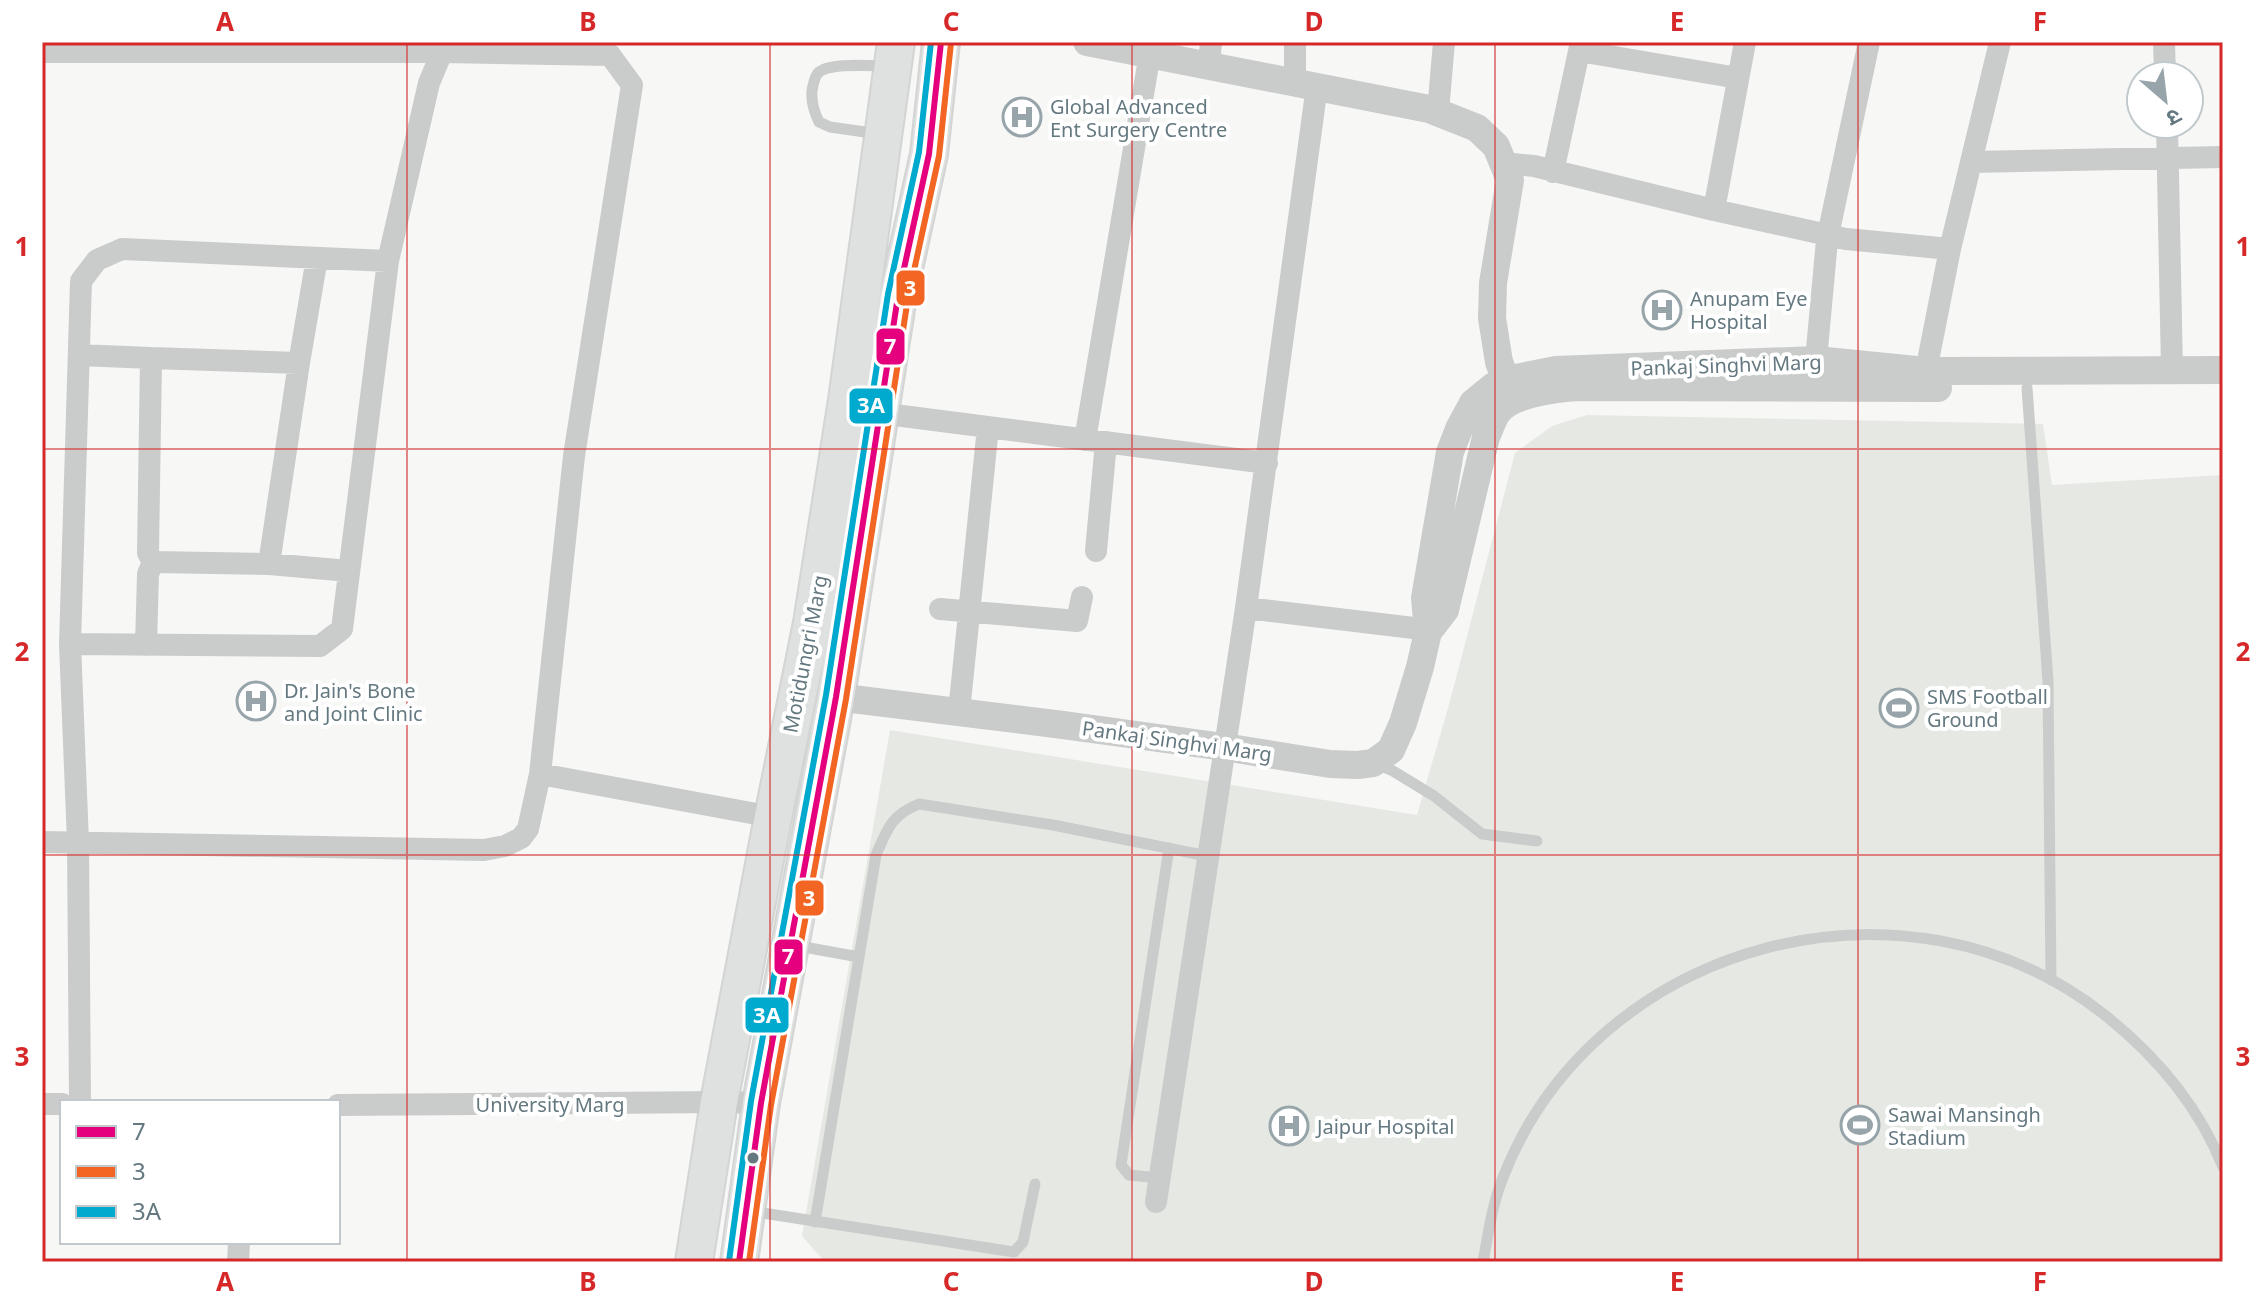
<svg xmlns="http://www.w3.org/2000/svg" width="2265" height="1304" font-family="'Noto Sans','Noto Sans Devanagari',sans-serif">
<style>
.pitch{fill:#e6e9e3}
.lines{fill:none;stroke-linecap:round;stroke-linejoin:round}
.primary-casing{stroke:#d3d4d4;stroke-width:40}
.service{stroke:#cacccc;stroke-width:11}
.minor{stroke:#cacccc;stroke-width:22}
.tertiary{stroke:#cacccc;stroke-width:28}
.primary{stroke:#dfe0e0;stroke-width:36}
.bus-1-casing{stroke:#fff;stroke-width:12}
.bus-2-casing{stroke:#fff;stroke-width:12}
.bus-3-casing{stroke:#fff;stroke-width:12}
.bus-1{stroke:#e5007d;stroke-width:6}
.bus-2{stroke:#f26522;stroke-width:6}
.bus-3{stroke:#00a9ce;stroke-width:6}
.grid{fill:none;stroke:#d62828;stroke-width:2;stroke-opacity:0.55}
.bus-dot{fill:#647880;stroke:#fff;stroke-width:3}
.labels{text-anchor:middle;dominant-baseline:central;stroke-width:8;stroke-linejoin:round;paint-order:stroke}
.poi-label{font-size:20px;fill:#647880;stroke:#fff;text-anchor:start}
.street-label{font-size:20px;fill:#647880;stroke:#fff}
.line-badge{stroke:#fff;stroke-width:3}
.badge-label{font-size:22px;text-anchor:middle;font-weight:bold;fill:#fff}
.neatline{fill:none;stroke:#d62828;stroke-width:3}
.grid-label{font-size:26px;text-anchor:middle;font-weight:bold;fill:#d62828}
</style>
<rect width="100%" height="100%" fill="#f7f7f6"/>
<!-- pitch -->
<path class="pitch" d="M1587,415l456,9 9,61 171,-10v787h-1398l-23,-26 88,-506 527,85 33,-114 65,-248 37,-27z"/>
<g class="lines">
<defs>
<path id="primary" d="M694,1262l25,-160 54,-285 39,-194 35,-223 49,-358
M739,1262l22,-159 75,-406 62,-401 31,-142 12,-112"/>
</defs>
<!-- primary casing -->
<use href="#primary" class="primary-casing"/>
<!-- service -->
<path class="service" d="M879,134l-49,-7 -11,-5c-5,-10 -8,-19 -7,-31 1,-6 2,-13 6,-18 10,-11 53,-7 68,-7
M2027,388l21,293 3,299
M1376,764l17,7 41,25 48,38 55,7
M793,945l66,12
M1160,1178l-31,-3 -8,-10 48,-317
M750,1211l264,41 9,-10 12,-58
M815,1222l61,-367c11,-25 15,-40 43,-51l134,21 154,31
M1483,1262c5,-27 9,-56 19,-82 91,-239 405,-323 604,-164 50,40 93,91 117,151"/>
<!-- minor -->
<path class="minor" d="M1295,42v40
M2164,42l1,34
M1579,51l159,27
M42,52h400l168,3 22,30 -58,371 -34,318 -12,55 -7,9 -16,8 -21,4 -442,-8
M1209,65l2,-23
M1438,112l6,-70
M2167,124l5,246
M1971,162l252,-5
M1504,163l30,3 180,44 132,29 104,10
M1553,172l28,-130
M1714,210l31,-168
M79,355l72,3 -3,195 5,9 116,2 80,7
M151,358l148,5 18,-105
M1816,360l11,-120 42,-198
M1926,371l24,-122 50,-207
M879,413l388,50
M1085,440l65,-387
M1096,551l10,-109
M269,564l30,-201
M1246,608l176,21 6,3
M940,609l137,12 5,-24
M70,644l250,2 22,-17 46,-368 41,-178 13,-31v-10
M146,645l2,-71 5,-12
M959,712l29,-285
M540,774l233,43
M80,1102l-2,-260 -8,-198 11,-363 16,-21 25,-11 266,12
M42,1104h20
M338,1105l381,-3 42,1
M1156,1202l90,-594 71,-522
M238,1262l1,-20"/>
<!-- tertiary -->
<path class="tertiary" d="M1087,42l342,67 48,19 19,18 14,34 -17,103 -1,35 7,44 13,33
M1428,632l17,-22 41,-173c4,-8 6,-17 11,-24 13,-19 60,-25 82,-26l359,1
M836,697l227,28 161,22 106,17 28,1 15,-2 18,-13 12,-27 17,-56 8,-35 -3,-34 25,-146 9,-23 14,-26 21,-17 12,-6 50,-10 260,-10 110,11 297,-1"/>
<!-- primary -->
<use href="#primary" class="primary"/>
<defs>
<path id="bus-1" d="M739,1262l22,-159 75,-406 62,-401 31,-142 12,-112"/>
<path id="bus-2" d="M749,1262l22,-157 75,-406 62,-401 31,-142 12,-113"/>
<path id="bus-3" d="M729,1261l22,-160 75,-406 62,-401 31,-142 12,-110"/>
</defs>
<!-- bus-1 casing -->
<use href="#bus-1" class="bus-1-casing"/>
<!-- bus-2 casing -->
<use href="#bus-2" class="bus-2-casing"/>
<!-- bus-3 casing -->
<use href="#bus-3" class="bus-3-casing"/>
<!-- bus-1 -->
<use href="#bus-1" class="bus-1"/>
<!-- bus-2 -->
<use href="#bus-2" class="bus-2"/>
<!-- bus-3 -->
<use href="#bus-3" class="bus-3"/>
</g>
<!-- grid -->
<path class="grid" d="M407,42v1220M770,42v1220M1132,42v1220M1495,42v1220M1858,42v1220M42,449h2181M42,855h2181"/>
<!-- icons -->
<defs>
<symbol id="hospital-ring" viewBox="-11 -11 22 22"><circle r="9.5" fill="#fff" stroke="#97a4a9" stroke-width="1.5"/><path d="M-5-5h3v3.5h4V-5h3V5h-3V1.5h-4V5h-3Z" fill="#97a4a9"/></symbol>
<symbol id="stadium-ring" viewBox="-11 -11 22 22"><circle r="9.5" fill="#fff" stroke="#97a4a9" stroke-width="1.5"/><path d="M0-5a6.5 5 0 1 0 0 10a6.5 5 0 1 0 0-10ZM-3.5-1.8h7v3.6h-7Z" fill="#97a4a9"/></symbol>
</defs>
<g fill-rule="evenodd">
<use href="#hospital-ring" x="1000" y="95" width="44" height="44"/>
<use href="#hospital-ring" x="1640" y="288" width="44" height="44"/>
<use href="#hospital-ring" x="234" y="679" width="44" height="44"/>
<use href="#stadium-ring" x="1877" y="686" width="44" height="44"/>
<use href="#stadium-ring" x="1838" y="1103" width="44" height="44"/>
<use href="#hospital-ring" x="1267" y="1104" width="44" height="44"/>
</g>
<!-- markers -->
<circle class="bus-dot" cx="753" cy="1158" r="7"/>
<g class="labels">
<!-- poi labels -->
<g class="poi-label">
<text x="1050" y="106">Global Advanced<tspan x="1050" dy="23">Ent Surgery Centre</tspan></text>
<text x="1690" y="298">Anupam Eye<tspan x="1690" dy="23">Hospital</tspan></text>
<text x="284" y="690">Dr. Jain's Bone<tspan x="284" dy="23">and Joint Clinic</tspan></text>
<text x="1927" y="696">SMS Football<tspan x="1927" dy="23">Ground</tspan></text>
<text x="1888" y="1114">Sawai Mansingh<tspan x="1888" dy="23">Stadium</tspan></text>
<text x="1317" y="1126">Jaipur Hospital</text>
</g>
<!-- street labels -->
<g class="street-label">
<text transform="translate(1726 365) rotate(-2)">Pankaj Singhvi Marg</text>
<text transform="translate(805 654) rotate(-79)">Motidungri Marg</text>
<text transform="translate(1177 741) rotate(8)">Pankaj Singhvi Marg</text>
<text x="550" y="1104">University Marg</text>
</g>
</g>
<g class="line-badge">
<rect x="895" y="269" width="31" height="38" rx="8" fill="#f26522"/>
<rect x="875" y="327" width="31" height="39" rx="8" fill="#e5007d"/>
<rect x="848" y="387" width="46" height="38" rx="8" fill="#00a9ce"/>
<rect x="794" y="879" width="31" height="38" rx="8" fill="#f26522"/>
<rect x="773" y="938" width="31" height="38" rx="8" fill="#e5007d"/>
<rect x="744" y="996" width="46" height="38" rx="8" fill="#00a9ce"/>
</g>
<g class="badge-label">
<text x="910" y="296">3</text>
<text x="890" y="354">7</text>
<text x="871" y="413">3A</text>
<text x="809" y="906">3</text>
<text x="788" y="964">7</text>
<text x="767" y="1023">3A</text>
</g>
<!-- border -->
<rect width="2265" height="1304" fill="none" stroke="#ffffff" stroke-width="88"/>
<!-- legend -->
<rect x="60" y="1100" width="280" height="144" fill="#ffffff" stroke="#c1c9cc" stroke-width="2"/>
<rect x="76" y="1126" width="40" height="12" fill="#e5007d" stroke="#c1c9cc" stroke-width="2"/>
<text x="132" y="1140" font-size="24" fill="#647880">7</text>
<rect x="76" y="1166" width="40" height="12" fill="#f26522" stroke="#c1c9cc" stroke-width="2"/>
<text x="132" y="1180" font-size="24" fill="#647880">3</text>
<rect x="76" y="1206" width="40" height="12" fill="#00a9ce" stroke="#c1c9cc" stroke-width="2"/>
<text x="132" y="1220" font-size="24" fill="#647880">3A</text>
<!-- north arrow -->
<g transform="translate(2165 100) rotate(152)"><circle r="38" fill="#ffffff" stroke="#c1c9cc" stroke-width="2"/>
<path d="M0-6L14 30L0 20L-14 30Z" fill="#97a4a9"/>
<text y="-12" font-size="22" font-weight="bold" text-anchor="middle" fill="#647880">उ</text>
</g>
<rect x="44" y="44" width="2177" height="1216" class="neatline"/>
<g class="grid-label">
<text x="225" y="31">A</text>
<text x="588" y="31">B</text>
<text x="951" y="31">C</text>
<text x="1314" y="31">D</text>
<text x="1677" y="31">E</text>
<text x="2040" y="31">F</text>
<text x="22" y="256">1</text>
<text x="2243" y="256">1</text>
<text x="22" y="661">2</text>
<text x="2243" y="661">2</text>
<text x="22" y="1066">3</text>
<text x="2243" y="1066">3</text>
<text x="225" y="1291">A</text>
<text x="588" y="1291">B</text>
<text x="951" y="1291">C</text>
<text x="1314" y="1291">D</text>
<text x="1677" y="1291">E</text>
<text x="2040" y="1291">F</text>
</g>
</svg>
